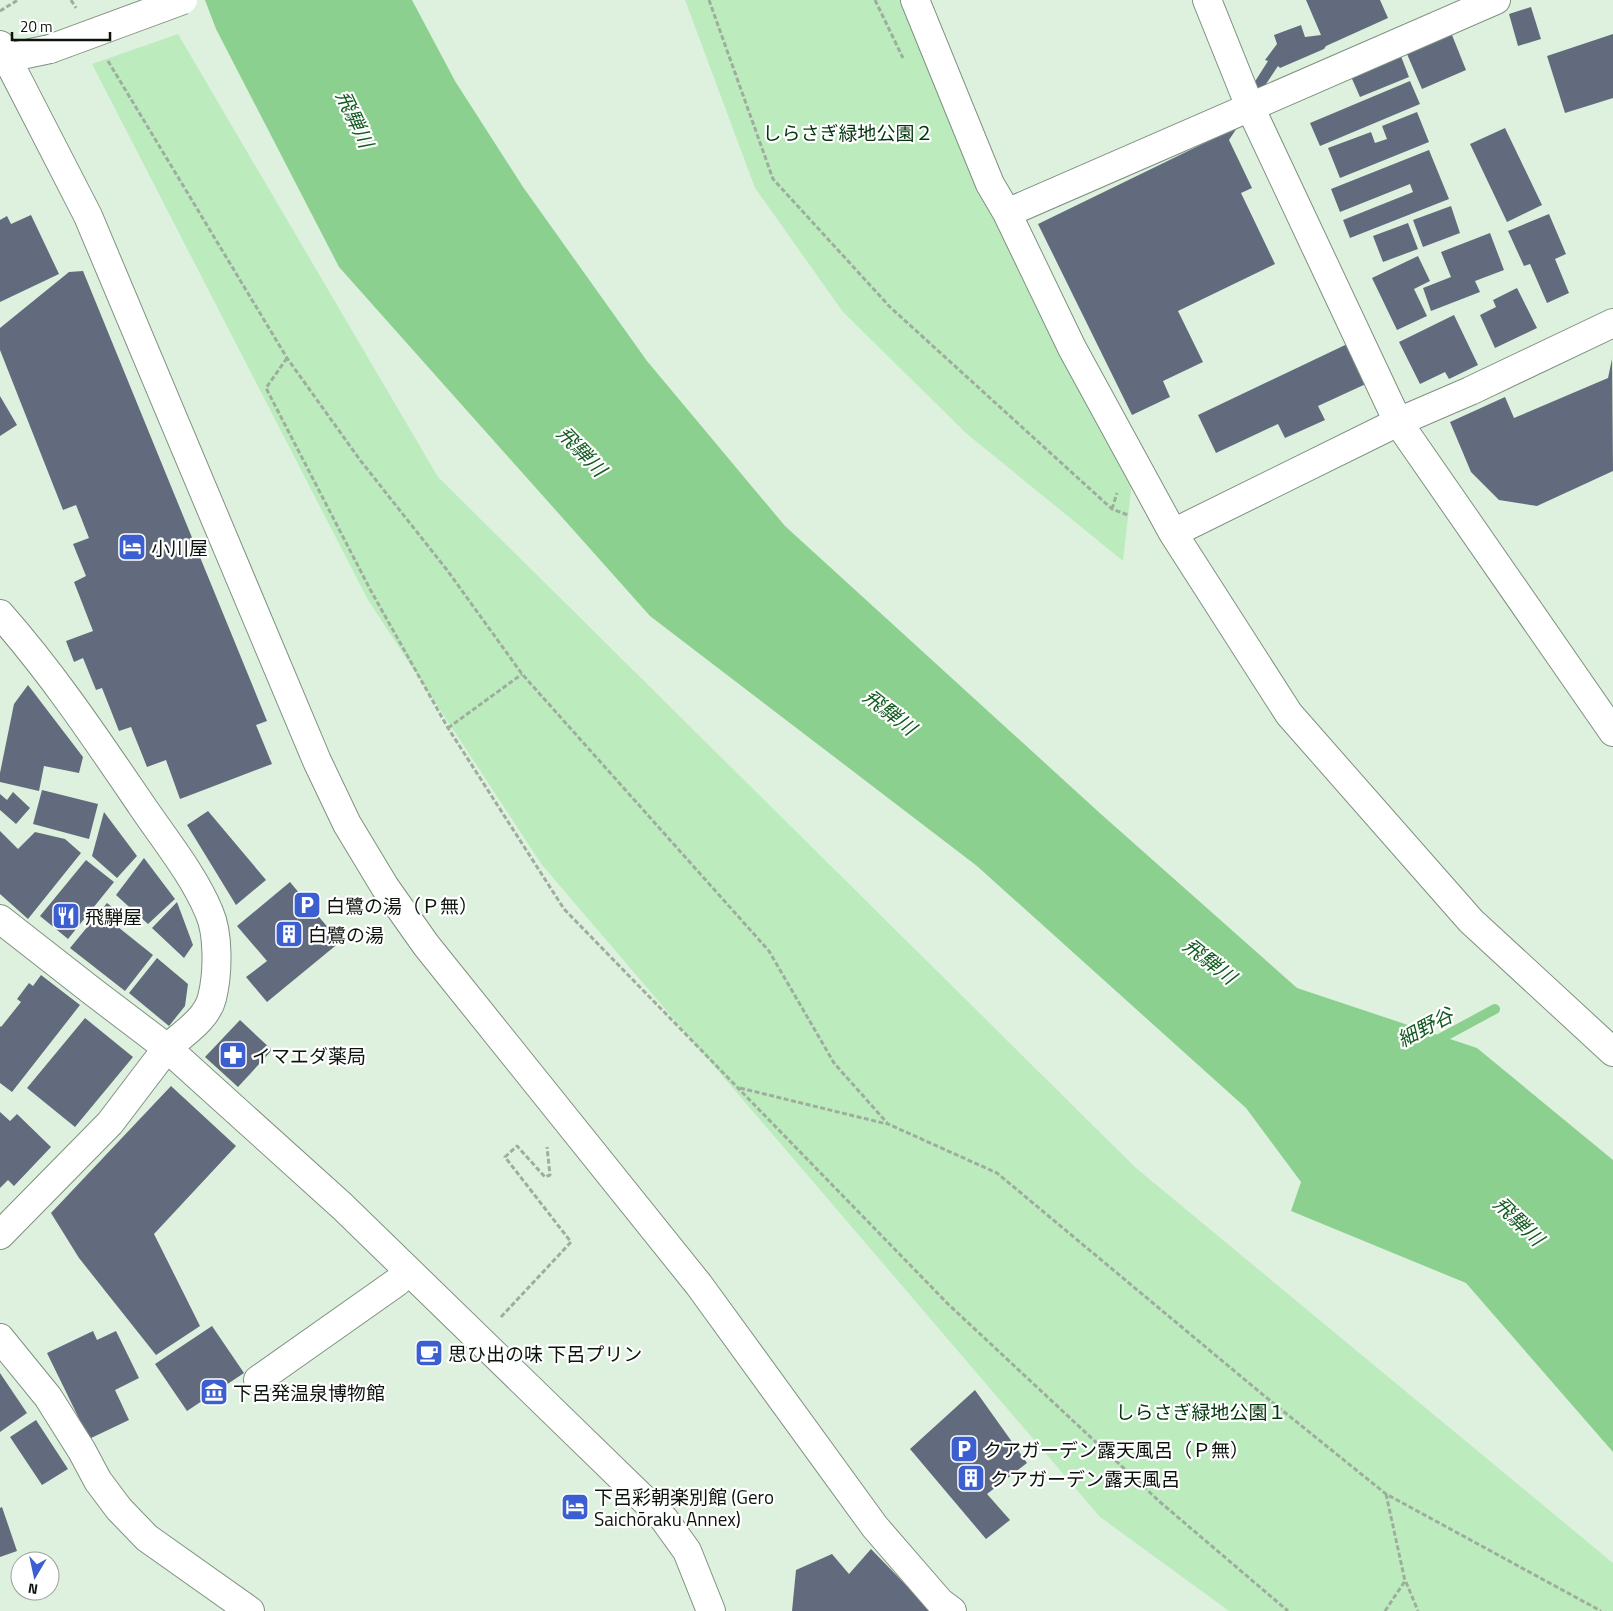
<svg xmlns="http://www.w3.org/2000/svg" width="1613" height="1611" font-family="'Titillium Web','Noto Sans JP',sans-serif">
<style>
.green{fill:#bcecbe}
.water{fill:#8cd090}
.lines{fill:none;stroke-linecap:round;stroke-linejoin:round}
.stream{stroke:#8cd090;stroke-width:10}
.building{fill:#626b7e}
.minor-casing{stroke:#7f9180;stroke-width:30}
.tertiary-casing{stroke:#7f9180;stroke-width:30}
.path{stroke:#9ead9e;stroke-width:3;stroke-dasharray:5 2.5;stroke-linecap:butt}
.minor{stroke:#fff;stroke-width:28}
.tertiary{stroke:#fff;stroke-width:28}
.tertiary-bridge-casing{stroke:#7f9180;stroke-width:30;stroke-linecap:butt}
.tertiary-bridge{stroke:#fff;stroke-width:28}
.labels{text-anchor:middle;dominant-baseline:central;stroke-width:4.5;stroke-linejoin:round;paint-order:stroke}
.park-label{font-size:19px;fill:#02350c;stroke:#fff}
.poi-label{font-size:19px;fill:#0d140d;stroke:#fff;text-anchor:start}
.water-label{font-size:20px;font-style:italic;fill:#135b20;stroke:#fff}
</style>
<rect width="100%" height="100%" fill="#def1de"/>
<!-- green -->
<path class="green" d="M685,0h223l225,474 -10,87 -156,-127 -124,-122 -88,-124z
M178,34l260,443 698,691 477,395v48h-384l-129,-94 -558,-652 -174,-265 -276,-536z"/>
<!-- water -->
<path class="water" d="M205,0h207l43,81 68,106 124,174 138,165 317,289 195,173 180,60 136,112v292l-147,-169 -175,-72 10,-29 -55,-74 -269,-242 -327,-250 -311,-349 -123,-238z"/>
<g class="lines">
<!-- stream -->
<path class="stream" d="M1432,1043l63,-34"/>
</g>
<!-- building -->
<path class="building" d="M1306,0h74l8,18 -62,28 -2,3 -44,19 -2,-2 -49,74 23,48 -11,5 34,71 -97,47 25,51 -40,19 7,16 -38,18 -94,-191 183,-89 47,-74 -3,-1 12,-16 -3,-9 27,-10 4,12 16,-2z
M1531,7l10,32 -23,7 -9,-32z
M1613,34v64l-48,15 -18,-57z
M1452,35l14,35 -44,19 -15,-35z
M1399,51l10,26 -49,20 -11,-25z
M1410,81l10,23 -100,42 -10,-23z
M1417,112l12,30 -89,36 -12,-30 43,-16 4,11 12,-4 -5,-13z
M1505,128l37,77 -35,17 -37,-78z
M1429,150l20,49 -99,39 -7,-18 70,-28 -3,-8 -70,28 -9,-23z
M1451,206l9,27 -37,14 -10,-27z
M1549,214l17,40 -11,5 14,34 -22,10 -17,-39 -6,2 -16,-35z
M31,215l28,59 -59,28v-82l7,-4 4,8z
M1408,223l10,26 -35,13 -10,-26z
M1490,233l14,37 -29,11 5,11 -49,19 -8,-23 28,-11 -10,-25z
M1418,256l12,25 -16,8 13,27 -30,14 -25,-52z
M83,271l184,450 -11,4 16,39 -92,35 -14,-39 -19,7 -16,-40 -12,4 -17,-43 -6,2 -13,-32 -9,4 -8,-21 27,-10 -19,-49 12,-6 -13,-32 16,-6 -13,-33 -13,5 -63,-160v-22l69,-56z
M1517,288l20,40 -42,20 -15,-33 16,-8 -3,-7z
M1454,315l24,50 -29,14 -4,-7 -25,12 -21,-42z
M1362,337l19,40 -63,29 7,14 -40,18 -7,-14 -62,29 -18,-38z
M1612,359l1,112 -76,35 -38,-6 -28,-28 -21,-50 55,-25 9,21 94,-40z
M0,396l17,29 -17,11z
M28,685l55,72 -4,16 -35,-7 -5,25 -39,-9v-9l14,-69z
M42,790l56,14 -9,35 -56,-15z
M13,792l17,16 -14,16 -16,-14v-16l7,6z
M208,811l58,69 -30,25 -49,-80z
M104,812l33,44 -20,22 -25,-22z
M0,831l18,18 17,-17 30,7 16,14 -53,66 -28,-25z
M144,858l31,41 -27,25 -32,-29z
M86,860l28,22 -46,57 -28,-23z
M290,882l50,60 -73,60 -21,-25 21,-16 -30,-35z
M177,902l16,43 -9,13 -32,-30z
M107,903l19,15 -8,9 35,28 -28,36 -55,-43z
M157,958l31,26 -3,22 -16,20 -40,-33z
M41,975l39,30 -68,87 -12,-9v-57l1,1 20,-25 -4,-3 12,-16 4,3z
M85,1018l48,39 -58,70 -48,-39z
M240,1020l32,30 -34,37 -33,-30z
M171,1086l65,60 -82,88 46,92 -44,29 -77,-97 -28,-45z
M0,1112l10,9 7,-7 34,33 -37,39 -6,-6 -8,8z
M212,1326l32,47 -57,38 -32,-47z
M93,1331l4,9 19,-9 23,47 -24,12 14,30 -40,19 -42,-86z
M0,1373l27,40 -27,19z
M975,1390l52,73 -40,31 23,26 -24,19 -76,-90z
M36,1420l32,49 -26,16 -32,-48z
M2,1507l15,44 -17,6v-49z
M871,1549l60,62h-139l4,-41 36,-16 17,20z"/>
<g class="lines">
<defs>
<path id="minor" d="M915,0l75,184 17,29 65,135 101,185 116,181 182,207 142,131
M1007,213l489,-213
M1173,533l225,-111 72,-31 143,-68
M0,919l92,72 75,57 -57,75 -110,112
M0,1338l48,59 34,54 16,30 21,28 28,29 103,73
M258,1380l139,-98 11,-11"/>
<path id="tertiary" d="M1207,0l43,107 148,315 215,310
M0,45l88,171 229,545 30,63 38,63 41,58 273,340 176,242 65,75 12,9
M0,62l7,-4 43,-9
M0,614c53,60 97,126 142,192 23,34 51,68 67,106 10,22 9,62 3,86 -5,21 -29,36 -45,50l175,158 322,313 23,32 24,60"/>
</defs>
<!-- minor casing -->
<use href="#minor" class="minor-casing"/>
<!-- tertiary casing -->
<use href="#tertiary" class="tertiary-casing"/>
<!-- path -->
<path class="path" d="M71,0l5,8
M709,0l64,179 117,128 222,202 16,6
M875,0l28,58
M0,11l18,-11
M108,61l179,297 73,102 87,110 75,104 247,277 65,112 54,61 109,49 265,221 124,100 215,117
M287,358l-21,30 105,203 77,137 116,181 384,395 212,198 128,109
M1112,509l5,-16
M448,728l74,-54
M740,1088l147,36
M501,1317l70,-75 -66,-85 12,-11 28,31 5,-2 -3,-28
M1406,1582l12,29
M1385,1611l20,-30 -19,-87"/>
<!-- minor -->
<use href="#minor" class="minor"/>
<!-- tertiary -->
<use href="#tertiary" class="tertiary"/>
<defs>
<path id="tertiary-bridge" d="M50,49l133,-49"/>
</defs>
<!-- tertiary-bridge casing -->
<use href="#tertiary-bridge" class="tertiary-bridge-casing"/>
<!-- tertiary-bridge -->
<use href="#tertiary-bridge" class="tertiary-bridge"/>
</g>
<!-- icons -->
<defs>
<symbol id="hotel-square" viewBox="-11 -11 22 22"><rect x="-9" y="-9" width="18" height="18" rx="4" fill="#3b5ed0" stroke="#fff"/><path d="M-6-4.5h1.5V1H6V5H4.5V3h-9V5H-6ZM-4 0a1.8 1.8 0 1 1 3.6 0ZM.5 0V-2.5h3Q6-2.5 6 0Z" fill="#fff"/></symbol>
<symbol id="parking-square" viewBox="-11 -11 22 22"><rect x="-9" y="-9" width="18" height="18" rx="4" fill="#3b5ed0" stroke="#fff"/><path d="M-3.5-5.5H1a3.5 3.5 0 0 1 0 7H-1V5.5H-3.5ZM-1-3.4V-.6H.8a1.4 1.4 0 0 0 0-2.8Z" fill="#fff"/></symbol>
<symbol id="restaurant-square" viewBox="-11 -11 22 22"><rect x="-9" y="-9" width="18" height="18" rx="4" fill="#3b5ed0" stroke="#fff"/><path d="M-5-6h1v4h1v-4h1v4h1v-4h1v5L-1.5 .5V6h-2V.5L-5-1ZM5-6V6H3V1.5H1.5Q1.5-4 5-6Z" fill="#fff"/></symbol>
<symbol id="building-square" viewBox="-11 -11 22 22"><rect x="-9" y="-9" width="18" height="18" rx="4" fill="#3b5ed0" stroke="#fff"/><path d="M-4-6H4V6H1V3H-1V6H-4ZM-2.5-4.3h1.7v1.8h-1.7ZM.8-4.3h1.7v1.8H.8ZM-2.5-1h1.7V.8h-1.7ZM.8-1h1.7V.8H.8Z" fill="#fff"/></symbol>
<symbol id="pharmacy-square" viewBox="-11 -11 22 22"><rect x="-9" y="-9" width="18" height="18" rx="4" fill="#3b5ed0" stroke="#fff"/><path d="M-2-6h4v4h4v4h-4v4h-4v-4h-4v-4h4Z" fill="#fff"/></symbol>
<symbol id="cafe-square" viewBox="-11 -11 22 22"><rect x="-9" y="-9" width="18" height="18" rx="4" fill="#3b5ed0" stroke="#fff"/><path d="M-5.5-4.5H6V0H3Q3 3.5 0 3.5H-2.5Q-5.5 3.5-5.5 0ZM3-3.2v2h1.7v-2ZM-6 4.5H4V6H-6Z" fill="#fff"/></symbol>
<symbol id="museum-square" viewBox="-11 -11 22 22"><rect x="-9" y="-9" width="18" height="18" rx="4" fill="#3b5ed0" stroke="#fff"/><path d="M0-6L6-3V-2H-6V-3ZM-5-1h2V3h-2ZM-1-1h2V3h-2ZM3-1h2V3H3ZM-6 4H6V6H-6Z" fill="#fff"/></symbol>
</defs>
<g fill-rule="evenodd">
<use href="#hotel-square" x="116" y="531" width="32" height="32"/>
<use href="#parking-square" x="291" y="889" width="32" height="32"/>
<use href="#restaurant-square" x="50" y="900" width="32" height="32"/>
<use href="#building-square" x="273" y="918" width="32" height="32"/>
<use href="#pharmacy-square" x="217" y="1039" width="32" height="32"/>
<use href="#cafe-square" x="413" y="1337" width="32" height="32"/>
<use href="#museum-square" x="198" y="1376" width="32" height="32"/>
<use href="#parking-square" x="948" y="1433" width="32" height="32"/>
<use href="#building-square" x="955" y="1462" width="32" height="32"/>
<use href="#hotel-square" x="559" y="1491" width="32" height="32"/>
</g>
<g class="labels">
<!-- park labels -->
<g class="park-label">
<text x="848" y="132">しらさぎ緑地公園２</text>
<text x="1201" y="1411">しらさぎ緑地公園１</text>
</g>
<!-- poi labels -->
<g class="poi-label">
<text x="151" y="547">小川屋</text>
<text x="326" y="905">白鷺の湯（Ｐ無）</text>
<text x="85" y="916">飛騨屋</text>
<text x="308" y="934">白鷺の湯</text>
<text x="252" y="1055">イマエダ薬局</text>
<text x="448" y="1353">思ひ出の味 下呂プリン</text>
<text x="233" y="1392">下呂発温泉博物館</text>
<text x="983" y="1449">クアガーデン露天風呂（Ｐ無）</text>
<text x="990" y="1478">クアガーデン露天風呂</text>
<text x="594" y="1496">下呂彩朝楽別館 (Gero<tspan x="594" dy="22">Saichōraku Annex)</tspan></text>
</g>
<!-- water labels -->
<g class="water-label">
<text transform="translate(355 119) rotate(65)">飛騨川</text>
<text transform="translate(582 451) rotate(46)">飛騨川</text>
<text transform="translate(890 712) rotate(38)">飛騨川</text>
<text transform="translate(1210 961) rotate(38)">飛騨川</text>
<text transform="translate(1425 1027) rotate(-28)">細野谷</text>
<text transform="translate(1519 1221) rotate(44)">飛騨川</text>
</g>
</g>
<!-- north arrow -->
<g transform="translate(35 1576) rotate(189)"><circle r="24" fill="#ffffff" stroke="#9ea19e"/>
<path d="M0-4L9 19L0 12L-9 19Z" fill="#3b5ed0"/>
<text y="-8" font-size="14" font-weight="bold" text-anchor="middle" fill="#0d140d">N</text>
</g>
<!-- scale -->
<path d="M12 32v8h98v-8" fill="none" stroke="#0d140d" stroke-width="2.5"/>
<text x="20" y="32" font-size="15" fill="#0d140d" stroke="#ffffff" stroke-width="4" paint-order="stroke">20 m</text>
</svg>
